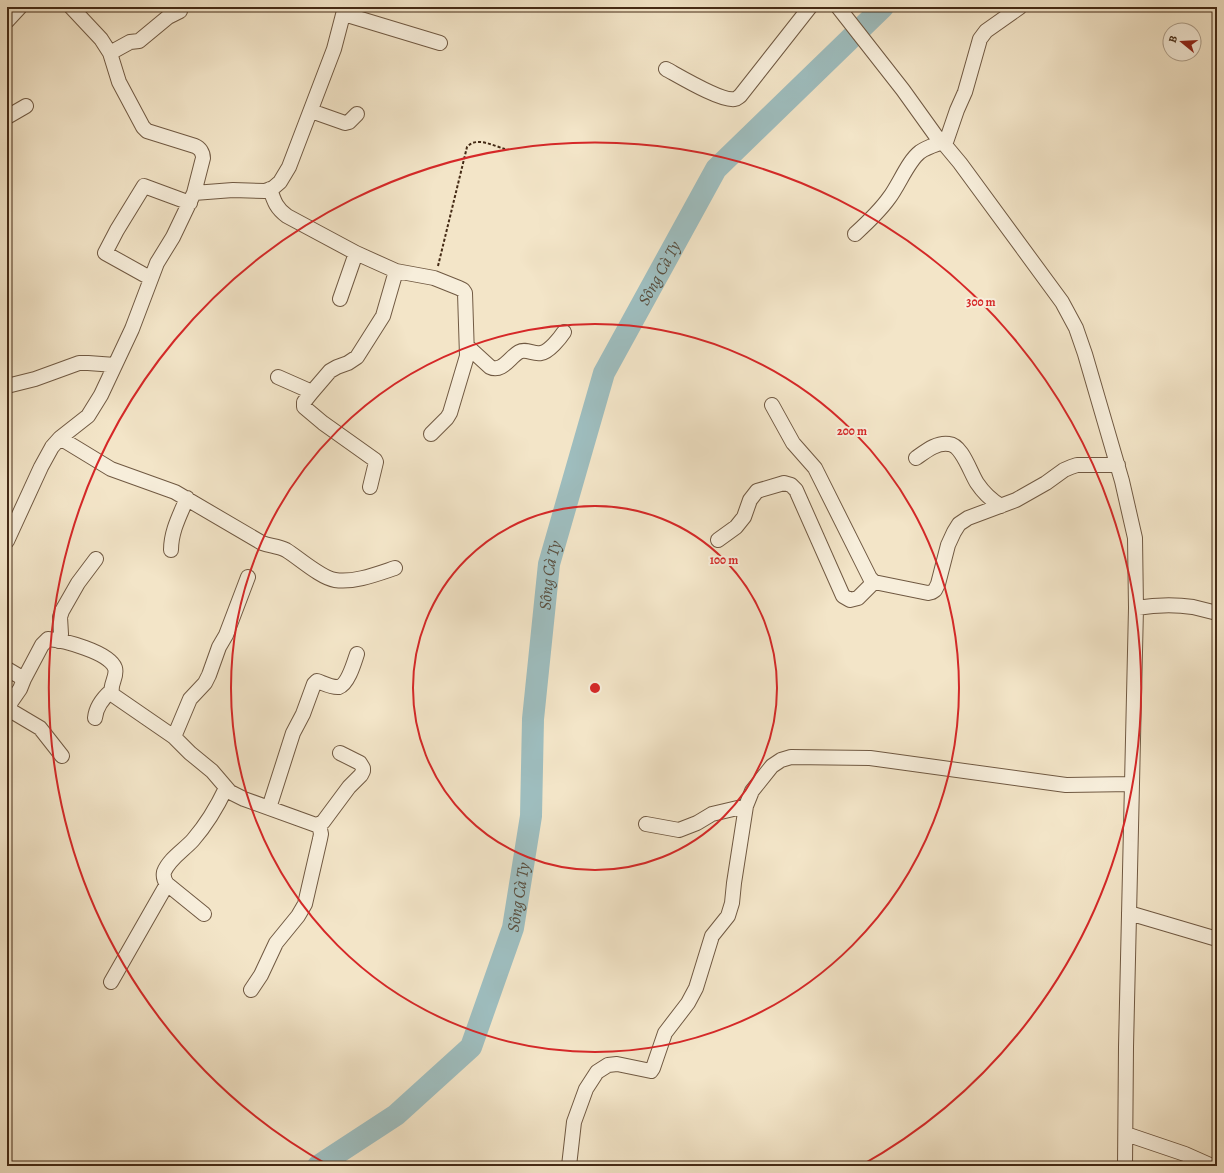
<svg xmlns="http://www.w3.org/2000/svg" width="1224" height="1173" font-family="Alegreya,serif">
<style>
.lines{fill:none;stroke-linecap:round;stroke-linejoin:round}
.river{stroke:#9ebdbe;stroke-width:22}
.street-casing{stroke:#705942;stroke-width:16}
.path{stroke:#442a15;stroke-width:2;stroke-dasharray:3 2;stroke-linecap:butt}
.street{stroke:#f7eedb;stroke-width:14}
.ring{fill:none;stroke:#d62828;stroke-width:2}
.labels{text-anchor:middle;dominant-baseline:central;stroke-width:4;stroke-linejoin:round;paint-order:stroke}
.water-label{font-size:17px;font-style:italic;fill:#5a4f3f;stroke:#f7eedb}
.centre{fill:#d62828;stroke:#f7eedb;stroke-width:2}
.ring-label{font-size:12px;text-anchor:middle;font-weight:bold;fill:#d62828;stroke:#f7eedb;stroke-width:4;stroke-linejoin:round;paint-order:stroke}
</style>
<rect width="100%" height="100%" fill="#f3e5c8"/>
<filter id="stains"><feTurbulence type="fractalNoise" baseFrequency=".005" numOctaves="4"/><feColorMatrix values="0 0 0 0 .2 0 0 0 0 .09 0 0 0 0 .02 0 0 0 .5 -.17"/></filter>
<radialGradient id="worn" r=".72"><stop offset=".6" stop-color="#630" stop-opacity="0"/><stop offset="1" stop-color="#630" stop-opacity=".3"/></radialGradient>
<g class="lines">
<!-- river -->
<path class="river" id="s1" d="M318,1166l78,-51 75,-68 42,-119 18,-112 2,-97 16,-155 55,-191 112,-204 167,-162"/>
<defs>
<path id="street" d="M71,7l30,32 9,14 9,29 24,45 4,4 48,15c5,2 8,7 8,12l-9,35
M838,7l65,83 33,46 9,9 15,18 102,139 14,26 9,26 37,127 13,57 1,70 -10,439 -1,119
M344,14l96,29
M7,21l13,-14
M110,53l20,-11 9,-1 29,-24 12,-6
M666,69c13,7 56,33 69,30 2,0 3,-2 5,-3l70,-89
M311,111l34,12 4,-1 8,-8
M7,117l19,-11
M945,145l12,-35 8,-18 15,-53 6,-8 34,-24
M270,189c4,12 6,19 17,27l69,37 40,18 38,7 25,10 4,2 2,3 2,63 -17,57 -3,5 -16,16
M855,234c12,-11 24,-22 34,-36 10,-13 19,-37 31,-46 7,-5 15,-7 23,-10
M150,278l-45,-25 12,-23 27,-44 46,17
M340,299l16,-46
M467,346l23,21c12,6 20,-10 29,-15 7,-4 15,3 22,1 8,-1 19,-15 23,-21
M278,377l34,15 18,-21 7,-4 11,-4 9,-6 26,-41 13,-45
M7,386l28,-7 44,-16h9l27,2
M312,392l-8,10v5l19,16 52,37 1,2 -6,25
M772,405l21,38 22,25 55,110 4,4 54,11 4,-1 3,-2 3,-6 10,-39 6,-13 5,-8 9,-6 48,-18 30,-17 18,-13 7,-3 6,-2h41
M60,438l51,31 64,23 87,51c8,3 16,3 24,7 13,8 35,28 49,30 19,3 42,-6 60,-12
M916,458c10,-7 21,-16 33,-14 13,1 21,28 28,39 6,9 14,17 24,23
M718,540l18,-13 8,-10 6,-17 7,-9 27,-8 7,2 5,5 47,106 7,4 8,-2 16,-16
M7,541l34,-74 11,-20 8,-9 28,-22 13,-21 31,-66 25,-66 16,-26 21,-44 39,-3 32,1 8,-3 7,-6 9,-15 45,-118 11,-42
M171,550c0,-19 9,-35 16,-52
M1136,608c18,-3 38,-4 57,-1 8,2 16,4 24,6
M59,641l2,-7 -1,-17 2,-6 16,-28 18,-24
M7,669l17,10 18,-34 6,-6c15,1 61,13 67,29 3,9 -7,18 -2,27l61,42 16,16 22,18 18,21 14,7 72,26 3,-1 4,-2 26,-35 12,-12 2,-4v-3l-3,-5 -20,-10
M24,679l-4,10 -9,13 -2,6 4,4 27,16 22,28
M95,718c1,-11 7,-19 16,-27
M174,737l16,-38 15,-16 4,-8 10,-28 7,-12 22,-58
M269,808l24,-75 10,-19 11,-30 3,-3c6,2 15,7 22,6 9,-3 15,-24 18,-33
M646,824l33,6 18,-7 15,-9 34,-8
M1129,913l88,26
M204,914l-37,-30c-3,-4 -4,-7 -3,-12 5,-13 20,-22 29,-32 13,-15 24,-33 33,-52
M111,982l56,-98
M251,990l10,-15 15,-32 22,-27 7,-12 15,-65 1,-5 -2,-10
M1126,1134l59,20 27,12
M569,1166l5,-44 12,-33 11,-17 11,-7 9,-1 34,7 2,-3 12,-35 23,-30 8,-15 16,-52 16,-20 4,-13 2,-20 12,-77 6,-15 20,-25 9,-6 10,-3 79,1 196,27 66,-1"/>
</defs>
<!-- street casing -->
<use href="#street" class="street-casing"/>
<!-- path -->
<path class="path" d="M438,266l29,-119c9,-11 27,-1 38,2"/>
<!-- street -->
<use href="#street" class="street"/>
</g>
<!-- distance rings -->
<g class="ring">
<circle cx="595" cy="688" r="182"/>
<circle cx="595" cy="688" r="364"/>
<path d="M330 1166A546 546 0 1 1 860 1166"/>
</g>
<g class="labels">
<!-- water labels -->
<g class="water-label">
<text stroke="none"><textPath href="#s1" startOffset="1000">Sông Cà Ty</textPath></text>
<text stroke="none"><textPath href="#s1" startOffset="676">Sông Cà Ty</textPath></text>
<text stroke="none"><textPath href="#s1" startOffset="352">Sông Cà Ty</textPath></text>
</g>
</g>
<circle cx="595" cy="688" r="6" class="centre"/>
<g class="ring-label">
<text x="981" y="306">300 m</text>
<text x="852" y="435">200 m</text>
<text x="724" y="564">100 m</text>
</g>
<!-- margin -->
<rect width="1224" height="1173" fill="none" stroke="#f3e5c8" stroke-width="24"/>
<rect x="8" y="8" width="1208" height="1157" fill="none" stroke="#442a15" stroke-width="2"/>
<rect x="12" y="12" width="1200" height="1149" fill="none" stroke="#442a15"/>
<!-- north arrow -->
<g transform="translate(1182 42) rotate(288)"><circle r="19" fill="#f7eedb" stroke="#afa08c"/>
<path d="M0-3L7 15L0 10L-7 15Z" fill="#8f2418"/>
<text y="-6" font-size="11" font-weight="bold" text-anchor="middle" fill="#442a15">B</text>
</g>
<rect width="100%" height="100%" filter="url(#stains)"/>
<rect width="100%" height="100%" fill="url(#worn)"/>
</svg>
